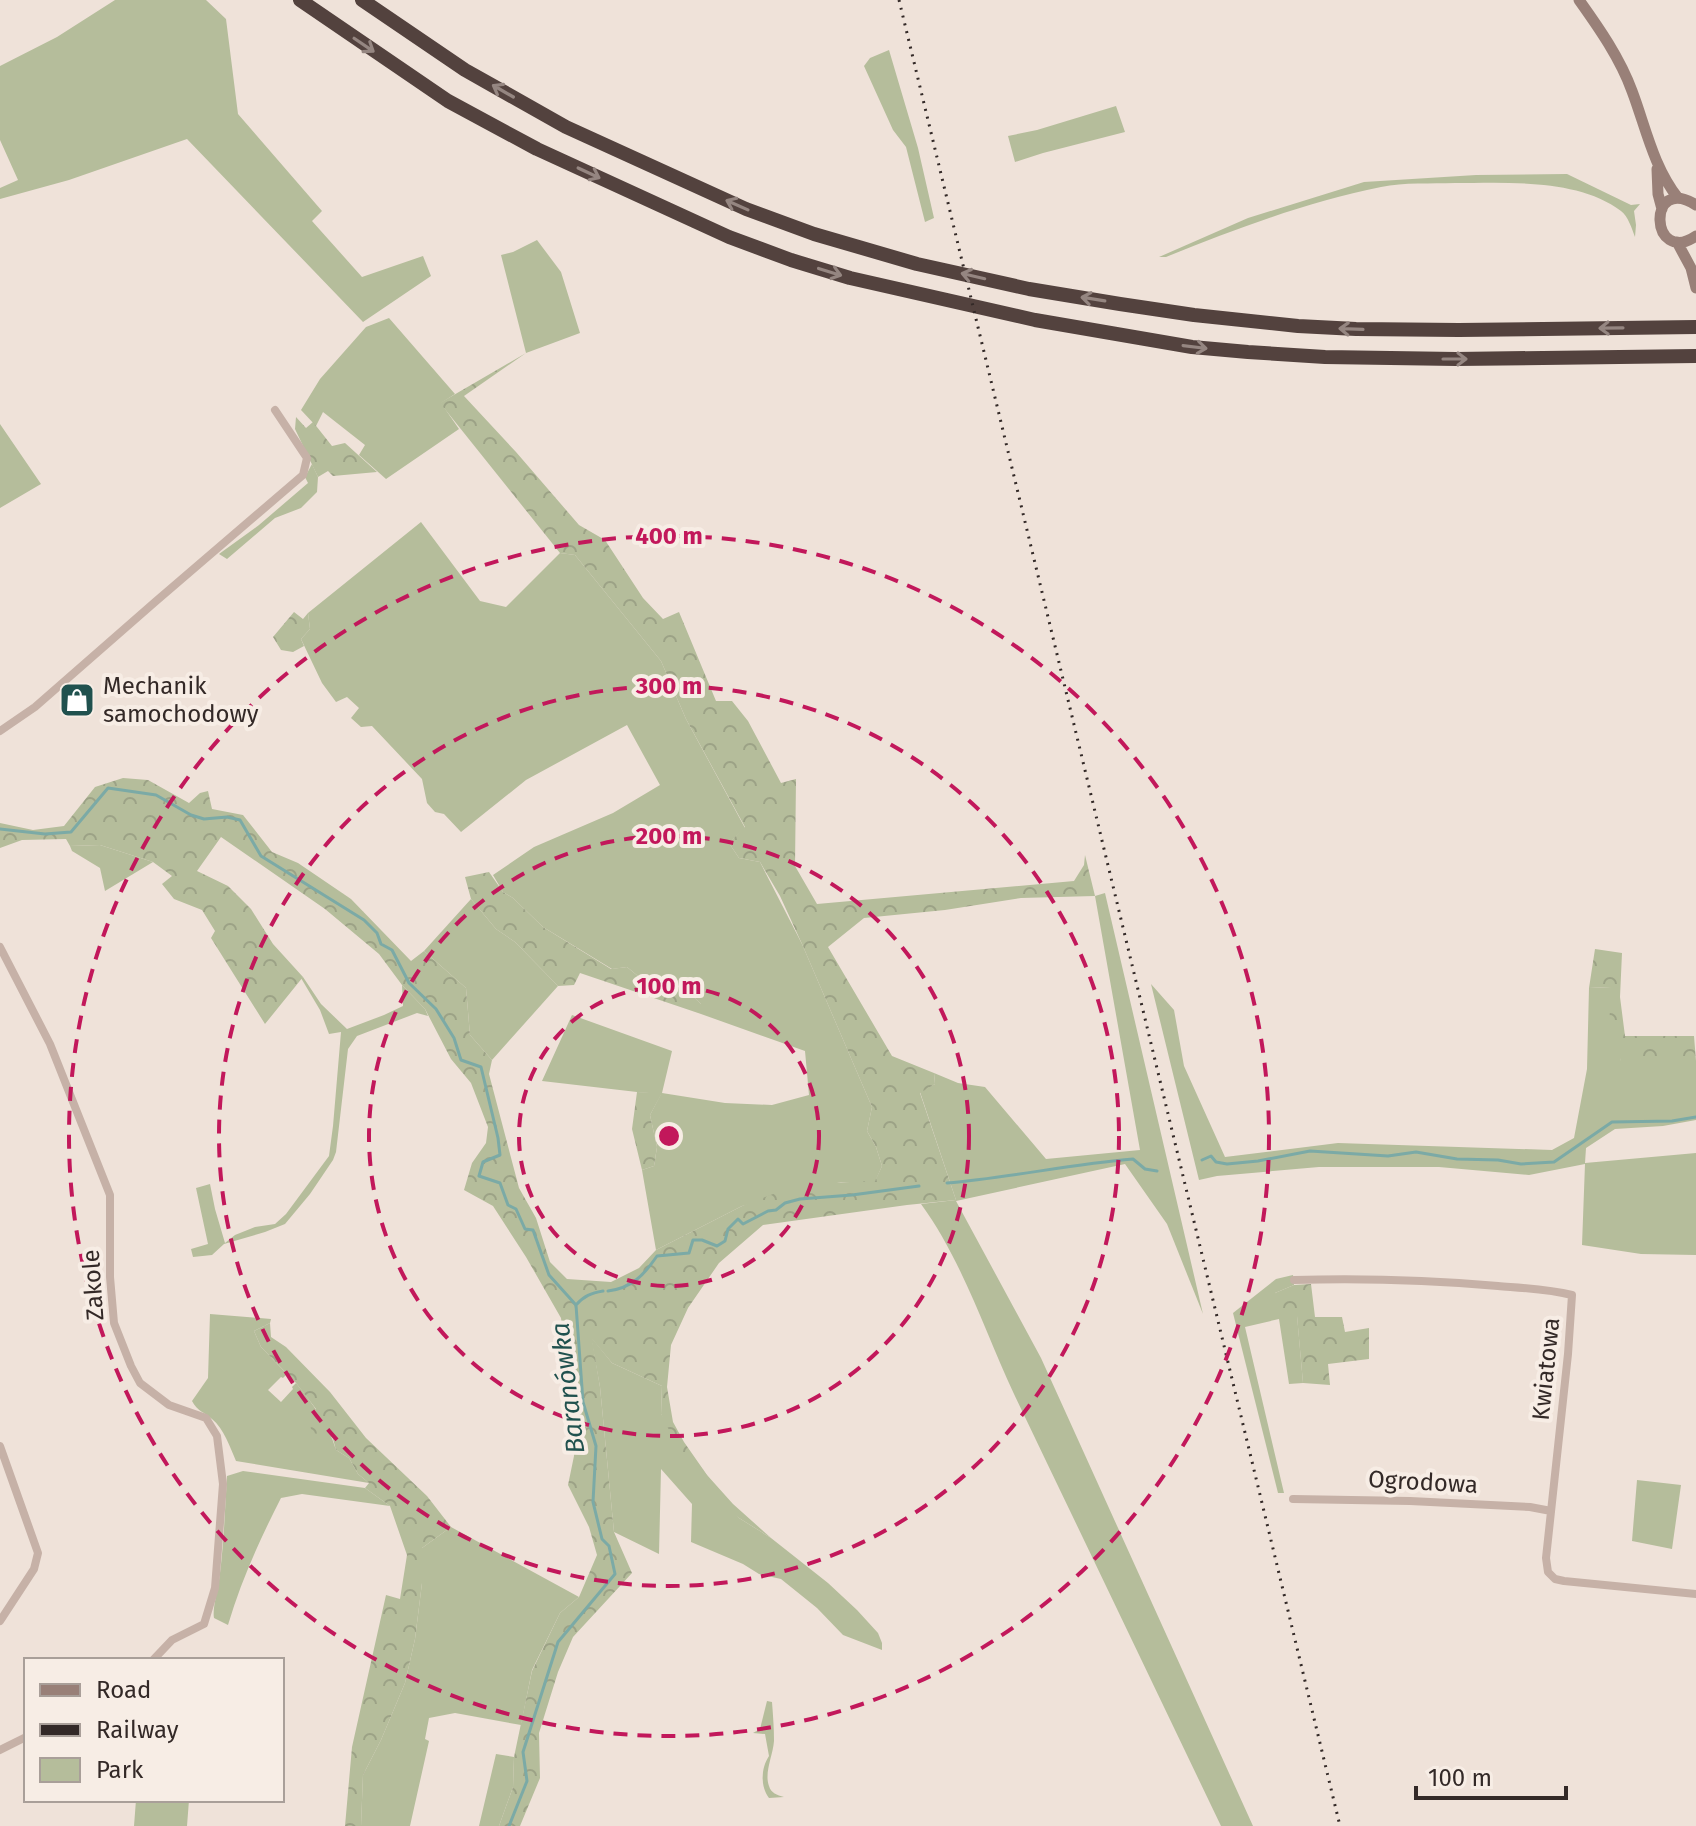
<svg xmlns="http://www.w3.org/2000/svg" width="1696" height="1826" font-family="'Fira Sans',sans-serif">
<style>
.green{fill:#b5bd9b}
.forest{fill:url(#forest-crowns)}
.lines{fill:none;stroke-linecap:round;stroke-linejoin:round}
.stream{stroke:#7baaa6;stroke-width:3}
.street{stroke:#c6b1a7;stroke-width:8}
.secondary{stroke:#998078;stroke-width:11}
.highway{stroke:#53423e;stroke-width:14}
.rail{stroke:#332927;stroke-width:3;stroke-dasharray:2 6;stroke-linecap:butt}
.oneway{stroke:#958681}
.ring{fill:none;stroke:#c2185b;stroke-width:4;stroke-dasharray:14 10}
.labels{text-anchor:middle;dominant-baseline:central;stroke-width:8;stroke-linejoin:round;paint-order:stroke}
.poi-label{font-size:24px;fill:#332927;stroke:#f7ede5;text-anchor:start}
.street-label{font-size:24px;fill:#332927;stroke:#f7ede5}
.water-label{font-size:26px;font-style:italic;fill:#20514e;stroke:#f7ede5}
.centre{fill:#c2185b;stroke:#f7ede5;stroke-width:4}
.ring-label{font-size:24px;text-anchor:middle;font-weight:bold;fill:#c2185b;stroke:#f7ede5;stroke-width:8;stroke-linejoin:round;paint-order:stroke}
</style>
<defs>
<pattern id="forest-crowns" width="20" height="18" patternUnits="userSpaceOnUse" patternTransform="scale(2)"><rect width="20" height="18" fill="#b5bd9b"/><path d="M2 6a3 3 0 1 1 6 0M12 15a3 3 0 1 1 6 0" fill="none" stroke="#9ca286"/></pattern>
</defs>
<rect width="100%" height="100%" fill="#efe2d9"/>
<!-- green -->
<path class="green" d="M115,0h91l20,19 12,95 84,97 -10,10 50,56 61,-21 8,20 -68,46 -176,-183 -118,41 -69,19v-11l18,-8 -18,-40v-74l57,-29z
M889,50l29,98 16,70 -9,4 -19,-75 -13,-17 -29,-64 6,-8z
M1116,106l9,26 -82,21 -28,9 -7,-26 29,-6z
M1567,174l64,31 9,-1 -6,7 2,14 -1,12c-3,-8 -7,-21 -14,-26 -43,-33 -115,-28 -166,-28 -24,1 -51,-1 -74,4 -74,15 -146,42 -215,70h-7l89,-39 116,-36 112,-7z
M537,240l24,32 19,61 -54,20 -25,-98 12,-3z
M389,318l66,76 -14,9 18,26 -73,50 -27,-24 6,-10 -42,-33 -7,14 -15,-16 19,-31 46,-52z
M0,424l41,60 -41,24z
M312,464l6,13 -1,15 -16,16 -26,10 -48,41 -8,-5 40,-29 49,-42 -3,-6z
M421,522l59,79 26,6 54,-54 15,2 86,106 25,58 59,109 -16,15 10,15 21,4 42,82 70,163 -5,24 9,16 6,19 -7,16h-34l-99,24 -86,44 -14,-80 12,-4 3,-19 -7,-32 11,-21 -24,-2 -95,-11 30,-66 100,36 -10,42 63,10 47,2 37,-10 -4,-44 -104,-37v-10l-18,-17 -39,-6 -17,-14 -15,2 -69,-42 -30,-29 -10,-6 -10,-17 41,-28 79,-34 47,-28 -33,-60 -101,55 -65,52 -17,-18 -9,-2 -8,-9 -5,-24 -50,-53 -11,1 -10,-9 8,-10 -12,-11 -11,5 -14,-19 -21,-44 9,-10 -2,-16z
M100,845l53,17 -48,29 -5,-23 -28,-17 -2,-5z
M1105,893l98,421 -36,-90 -42,-60 -169,37 85,157 212,468h-32c-69,-144 -138,-288 -207,-432 -29,-62 -52,-134 -93,-190l35,-4 -36,-108 15,-8 -1,-11 24,10 27,4 61,72 94,-9 -45,-254z
M471,899l25,30 19,13 43,44 -66,74 -22,-25 -4,-47 -42,-37z
M303,977l18,27 26,25 37,-14 19,-9 -1,-21 23,24 3,7 -11,-3 -60,23 -9,13 -12,103 -3,8 -23,34 -25,30 -20,8 -41,12 -12,11 -19,2 -2,-8 17,-5 -12,-56 14,-4 5,25 10,34 10,-8 20,-8 20,-3 11,-10 43,-58 4,-30 8,-94 -12,2 -9,-24 -19,-32z
M1151,984l23,26 10,56 41,91 113,-14 214,7 22,-12 13,-69 2,-81 22,-1 1,16 9,58h75v59l-33,6 -48,3 -29,19 -1,15 111,-10v102l-55,-1 -59,-9 3,-81 -56,11 -90,-8h-120l-102,9 -18,4z
M1293,1275l1,10 -19,8 22,22 6,68 -14,1 -10,-65 -34,8 39,166h-6l-45,-180 43,-34z
M210,1314l61,5 -1,4 -16,8 7,16 26,27 -4,4 -2,-1 -13,13 13,12 12,-13 -1,-2 4,-4c16,20 33,42 40,67l13,8 9,16 11,9 -133,-22c-6,-14 -12,-32 -24,-42 -8,-7 -15,-8 -20,-18l16,-23z
M591,1337l21,26 50,23 -1,28 78,104 32,20 57,45 29,27 21,23 4,10v7l-39,-15 -26,-27 -36,-29 -22,-5 -16,-10 -52,-22 1,-38 -31,-35 -2,85 -45,-22 -14,-145z
M243,1471l122,17 25,18 -88,-12 -21,4c-21,41 -40,83 -53,127l-14,-7c-2,-10 5,-32 6,-45 4,-32 5,-65 7,-97z
M1637,1480l44,5 -9,64 -40,-8z
M451,1527l128,70 -19,16 -28,57 -11,55 -66,-12 -26,5 -4,21 4,2 -19,85h-49l2,-51 18,-35 24,-57 10,-44 7,-56v-35z
M767,1701l5,1c1,13 2,26 2,39 -1,14 -10,32 -5,45 2,7 8,9 15,11l-15,1c-9,-12 -8,-30 0,-42l-4,-22 -12,-1 7,-4z
M496,1754l18,3 -1,30 -14,39h-20z
M136,1800h53l-2,26h-53z"/>
<!-- forest -->
<path class="forest" d="M526,353l-62,43 52,56 63,73 26,15 38,58 20,21 16,-7 37,89h16l16,20 33,62 15,-4 -1,87 22,38 257,-23 10,-16 1,-10 10,41 -74,2 -76,12 -81,8 -36,29 64,109 42,17 1,11 -15,9 36,107 -49,5 -144,20 -44,38 -31,45 -17,37 -4,42 6,35 11,20 23,33 26,29 38,34 -32,-20 -19,-18 -42,-52 -17,-34 1,-28 -50,-23 -20,-24 8,48 14,145 18,41 -59,64 -15,35 -19,61 1,45 -20,48h-21l14,-39 1,-30 18,-86 28,-58 19,-16 18,-42 -8,-28 -21,-42 6,-29 -1,-39 -12,-99 -35,-61 -33,-51 -29,-16 8,-27 14,-20 2,-16 -17,-44 -20,-24 -26,-50 -23,-24 -23,-31 -54,-45 -104,-72 -24,34 31,15 23,23 22,35 30,33 -38,47 -54,-86 4,-7 -13,-21 -28,-11 -12,-15 10,-8 -19,-14 -53,-17 -30,1 -4,-7 -44,1 -22,8v-25l33,7 31,-4 31,-39 28,-9 25,2 41,23 11,-10 8,-2 4,18 31,6 29,37 26,11 53,36 60,62 13,-10 42,37 4,47 22,25 -3,14 30,114 17,30 14,44 17,17 44,3 28,-14 17,-18 86,-44 57,-22 76,-3 7,-15 -6,-19 -9,-16 5,-24 -70,-163 -22,-48 -20,-34 -21,-4 -10,-15 16,-16 -59,-108 -25,-58 -86,-106 -15,-2 -120,-150z
M296,417l10,11 7,-6 19,24 13,-3 32,29 -44,4 -5,-5 -10,6 -23,-48z
M294,612l9,7 5,-6 2,16 -9,10 3,7 -11,6 -12,-2 -8,-13z
M489,872l14,20 10,6 30,29 68,42 16,-2 17,14 14,-4 10,9 15,1 18,17v10l-121,-41 -6,12 -16,1 -43,-44 -19,-13 -25,-30 -6,-22z
M1595,949l27,4 -2,44 5,39h69l2,25h-75l-12,-32 2,-42 -22,1z
M637,1092l25,1 -12,22 7,32 -3,19 -12,4 -10,-41z
M1311,1284l4,33h27l3,15 24,-4v31l-41,5 2,21 -27,-2 -6,-67 -18,2 -4,-25 19,-8z
M270,1323l1,14 15,10 44,45 36,46 61,58 24,31 -29,21v35l-7,56 -10,44 -24,57 -18,35 -2,51h-16l7,-79 34,-152 14,4 7,-44 -17,-49 -25,-18 4,-5 -11,-9 -9,-16 -13,-8 -3,-11 -7,-10 -7,5 -7,-1c-3,-10 -1,-15 4,-24l-20,-26 -35,-36 -7,-16z"/>
<g class="lines">
<!-- stream -->
<path class="stream" d="M0,829l45,5 26,-2 37,-44 48,7 35,20 13,4 23,-2 13,3 21,36 103,64 13,13 4,11 11,6 17,33 27,26 18,29 7,22 20,7 17,71 2,17 -17,7 -4,14 21,7 8,22 8,4 9,20 8,1 16,45 27,30 7,97 13,44 -3,56 9,37 7,7 6,28 -57,68 -35,110 4,29 -18,45
M1202,1160l9,-4 5,6 11,2 31,-3 52,-10 78,5 28,-4 41,7 41,1 23,4 33,-2 58,-40 60,-1 24,-4
M947,1183c62,-5 123,-19 186,-24l12,10 12,2
M608,1291c24,-3 36,-16 49,-35l32,-3 4,-13h9l15,6 8,-5 3,-12 10,-10 5,5 25,-13 8,-1 9,-7 15,-4 52,-4 67,-9
M576,1305c8,-9 15,-12 27,-14"/>
<!-- street -->
<path class="street" d="M0,731l35,-24 120,-105 148,-127 4,-17 -32,-48
M0,947l50,97 60,151v82l4,46 17,43 9,17 29,22 37,13 11,18 6,48 -8,104 -11,36 -32,16 -19,20
M1294,1280c69,-2 136,0 204,6 25,2 50,3 74,9l-4,59 -22,204 2,14 7,7 9,2 132,13
M0,1446l38,107 -4,16 -34,52
M1293,1499l117,2 120,6 21,4
M0,1750l26,-13"/>
<!-- secondary -->
<path class="secondary" d="M1579,0c20,28 41,58 53,91 14,37 21,75 46,107
M1657,169l1,25 4,15
M1696,205c-50,-32 -46,62 0,31
M1677,242l14,26 5,20"/>
<!-- highway -->
<path class="highway" d="M300,0l148,101 89,48 192,88 62,23 59,18 185,42 157,27 56,5 77,5 131,2 240,-3
M362,0l103,70 101,57 180,82 68,25 103,30 112,25 91,15 74,11 104,11 58,3 103,1 237,-3"/>
<!-- rail -->
<path class="rail" d="M899,0l441,1826"/>
</g>
<!-- one-way arrows -->
<defs><path id="oneway-shaft" d="M-6 0H5M1.5-3L5.5 0L1.5 3" fill="none" stroke-width="1.6" stroke-linecap="round" stroke-linejoin="round" transform="scale(2)"/></defs>
<g class="oneway">
<use href="#oneway-shaft" transform="translate(364 45) rotate(34)"/>
<use href="#oneway-shaft" transform="translate(503 91) rotate(-150)"/>
<use href="#oneway-shaft" transform="translate(589 173) rotate(25)"/>
<use href="#oneway-shaft" transform="translate(737 205) rotate(-156)"/>
<use href="#oneway-shaft" transform="translate(830 272) rotate(17)"/>
<use href="#oneway-shaft" transform="translate(973 276) rotate(-167)"/>
<use href="#oneway-shaft" transform="translate(1093 299) rotate(-171)"/>
<use href="#oneway-shaft" transform="translate(1611 328) rotate(179)"/>
<use href="#oneway-shaft" transform="translate(1351 329) rotate(-178)"/>
<use href="#oneway-shaft" transform="translate(1195 347) rotate(7)"/>
<use href="#oneway-shaft" transform="translate(1455 359)"/>
</g>
<!-- distance rings -->
<g class="ring">
<circle cx="669" cy="1136" r="150"/>
<circle cx="669" cy="1136" r="300"/>
<circle cx="669" cy="1136" r="450"/>
<circle cx="669" cy="1136" r="600"/>
</g>
<!-- icons -->
<defs>
<symbol id="shop-square" viewBox="-11 -11 22 22"><rect x="-9" y="-9" width="18" height="18" rx="4" fill="#20514e" stroke="#f7ede5"/><path d="M-5-2.5h2.3a2.7 3.5 0 0 1 5.4 0H5L5.5 6h-11ZM-1.5-2.5h3a1.5 2.3 0 0 0-3 0Z" fill="#fff"/></symbol>
</defs>
<g fill-rule="evenodd">
<use href="#shop-square" x="57" y="680" width="40" height="40"/>
</g>
<g class="labels">
<!-- poi labels -->
<g class="poi-label">
<text x="103" y="686">Mechanik<tspan x="103" dy="28">samochodowy</tspan></text>
</g>
<!-- street labels -->
<g class="street-label">
<text transform="translate(93 1285) rotate(-94)">Zakole</text>
<text transform="translate(1546 1369) rotate(-84)">Kwiatowa</text>
<text transform="translate(1423 1482) rotate(3)">Ogrodowa</text>
</g>
<!-- water labels -->
<g class="water-label">
<text transform="translate(568 1388) rotate(-97)">Baranówka</text>
</g>
</g>
<circle cx="669" cy="1136" r="12" class="centre"/>
<g class="ring-label">
<text x="669" y="544">400 m</text>
<text x="669" y="694">300 m</text>
<text x="669" y="844">200 m</text>
<text x="669" y="994">100 m</text>
</g>
<!-- legend -->
<rect x="24" y="1658" width="260" height="144" fill="#f7ede5" stroke="#a99f99" stroke-width="2"/>
<rect x="40" y="1684" width="40" height="12" fill="#998078" stroke="#a99f99" stroke-width="2"/>
<text x="96" y="1698" font-size="24" fill="#332927">Road</text>
<rect x="40" y="1724" width="40" height="12" fill="#332927" stroke="#a99f99" stroke-width="2"/>
<text x="96" y="1738" font-size="24" fill="#332927">Railway</text>
<rect x="40" y="1758" width="40" height="24" fill="#b5bd9b" stroke="#a99f99" stroke-width="2"/>
<text x="96" y="1778" font-size="24" fill="#332927">Park</text>
<!-- scale -->
<path d="M1416 1786v12h150v-12" fill="none" stroke="#332927" stroke-width="4"/>
<text x="1428" y="1786" font-size="24" fill="#332927" stroke="#f7ede5" stroke-width="6" paint-order="stroke">100 m</text>
</svg>
